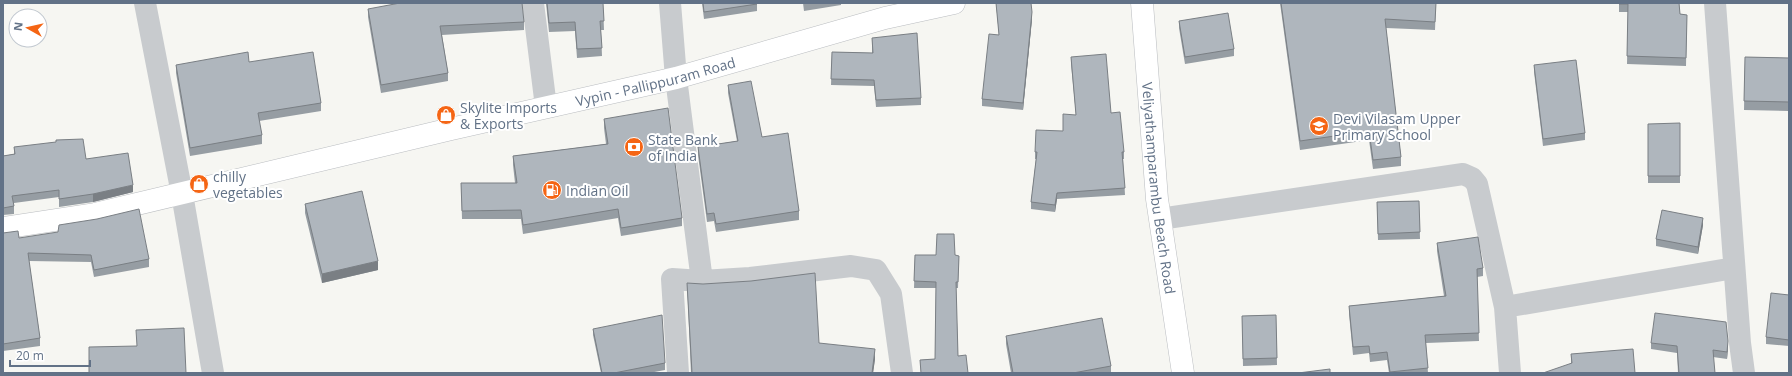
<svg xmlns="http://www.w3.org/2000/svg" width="1792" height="376" font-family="'Open Sans',sans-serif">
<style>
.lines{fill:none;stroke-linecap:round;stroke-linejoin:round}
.major-casing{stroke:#babdc1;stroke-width:23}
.minor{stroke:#c8cbce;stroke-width:22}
.major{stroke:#fff;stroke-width:22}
.wall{fill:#969da3}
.shaded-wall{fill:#7a7f84}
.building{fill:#afb6bd;stroke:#7a7f84}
.labels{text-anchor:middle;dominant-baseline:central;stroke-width:4;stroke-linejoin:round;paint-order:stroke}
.street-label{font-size:14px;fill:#627287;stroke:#fff}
.poi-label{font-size:14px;fill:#627287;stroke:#fff;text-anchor:start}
</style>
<rect width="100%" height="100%" fill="#f6f6f2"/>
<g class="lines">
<defs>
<g id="major">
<path id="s1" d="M1142,3l15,196 26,174"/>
<path id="s2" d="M3,228l92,-14 356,-85 225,-51 209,-60 69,-15"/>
</g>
</defs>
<!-- major casing -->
<use href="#major" class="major-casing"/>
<!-- minor -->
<path class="minor" d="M145,3l37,191 31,179
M533,3l13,104
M670,3l6,75 26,203 -30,-2 6,94
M1715,3l25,340 4,30
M1160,219l303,-45 9,4 5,6 28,123 5,66
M702,281l48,-3 101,-12 25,4 15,24 11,79
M1505,307l229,-39"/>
<!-- major -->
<use href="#major" class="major"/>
</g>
<!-- wall -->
<path class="wall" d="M546,3h57l1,27h-3l1,26 -25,2 -2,-27 -26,1z
M702,3h55v8l-53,8z
M803,3h38v2l-37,6z
M996,3l36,16 -9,91 -41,-4v-7l17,-64z
M1280,3h156l-1,27 -49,-2 15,129v9l-28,3 -4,-29 -69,10z
M1619,3h60l1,11 7,1 -1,51 -59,-2 1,-52h-9z
M368,9l156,13v8l-82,5 6,38v8l-67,12 -13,-76z
M1179,21l55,28v7l-49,8 -6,-36z
M872,38l49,60v7l-45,2 -2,-21 -43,-1 1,-33 40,1z
M1071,57l40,56 13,39v7h-1l2,36 -68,4 -2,13 -24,-3v-7l5,-43h-1v-7l28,-21 13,-16 -5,-51z
M1745,57l44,1v53l-45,-1z
M249,62l72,41v8l-62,10 3,14v9l-72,12 -14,-83v-8z
M1534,65l51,68v7l-42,6 -9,-74z
M728,85l34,52 37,74v9l-83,12 -2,-11 -7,1 -9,-67v-8l39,-6 -9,-48z
M604,119l78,99v8l-61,10 -3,-18 -95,16 -2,-15h-59l-1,-36h54l-2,-18v-9l93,-12 -2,-16z
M1648,124l32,52v7h-32z
M14,147l72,12 47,33 -40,10 -34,5v-10l-45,6v11l-11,1v-59l11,-2z
M1419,201l1,38 -42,1 -1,-38z
M305,204l73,66 -56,13 -17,-70z
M1703,225l-5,29 -42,-8v-7z
M3,233l16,5 130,21v8l-55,10 -3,-15 -62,-1 11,77v8l-37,5z
M1437,243l46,25v8l-6,1 2,64 -53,2 2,30h-39l-2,-13 -17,2 -1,-9 -16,2 -4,-41v-8l95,-10 -7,-45z
M915,255l44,1 -1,32h-2l2,68 10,17h-47l-1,-13 15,-1 1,-71h-22z
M687,283l132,60 56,16 -2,14h-182z
M1789,295v51l-23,-2v-7z
M1276,315l1,50 -34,1 -1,-50z
M593,329l72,34v7l-16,3h-48l-8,-38z
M1006,336l105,30v7h-100l-5,-29z
M1651,343l77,4 -1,12 -14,-2 2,16h-37l-1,-20 -26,-4z
M1571,354l64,19 -64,-10z"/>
<!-- shaded-wall -->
<path class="shaded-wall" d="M1032,12v7l-9,91v-7z
M133,185v7l-40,10v-8z
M1057,193v6l-2,13v-7z
M1703,218v7l-5,29v-7z
M378,261v9l-56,13v-9z
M1728,341v6l-1,12v-7z
M875,349v10l-2,14h-1z"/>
<!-- building -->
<path class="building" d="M400,3h122l2,19 -84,4 8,47 -67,12 -13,-76z
M547,3h56l1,18h-4l2,27 -25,1 -2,-27 -26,1z
M703,3h54v1l-53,8z
M996,3h35l1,9 -9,91 -41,-4 7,-65 10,1z
M1281,3h155l-1,19 -50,-3 16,138 -28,3 -4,-29 -69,10z
M1619,3h60l1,11 7,1 -1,43 -59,-2 1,-52h-9z
M1228,13l6,36 -49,8 -6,-36z
M917,33l4,65 -45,2 -2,-20 -43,-1 1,-27 41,1 -1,-15z
M248,52l1,10 64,-10 8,51 -63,10 4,22 -72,13 -14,-83z
M1106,54l5,59 9,-1 4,40h-2l3,36 -68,5 -2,12 -24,-3 6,-50h-2l1,-22 27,1v-17l13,1 -5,-58z
M1745,57l44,1v44l-45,-1z
M1576,60l9,73 -42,6 -9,-74z
M751,81l11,56 26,-4 11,78 -83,13 -2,-11 -7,1 -9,-67 40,-6 -10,-56z
M668,108l14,110 -61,10 -3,-19 -95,16 -2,-15 -59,1 -1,-28h56l-4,-27 95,-12 -4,-25z
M1680,123v53h-32v-52z
M83,139l3,20 42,-6 5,32 -40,9 -34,5v-9l-47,6 2,10 -11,2v-52l12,-2 -1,-7 42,-5v-2z
M362,191l16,70 -56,13 -17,-70z
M1419,201l1,31 -42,2 -1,-32z
M139,209l10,50 -55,11 -3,-15 -63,-2 12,85 -37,6v-111l15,-2 1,7 39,-6 1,-7 38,-6z
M1662,210l41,8 -5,29 -42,-8z
M937,234h17l1,21 4,1 -1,26h-2l2,74 8,-1 2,18h-47l-1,-13 15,-1 1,-77 -22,-1 1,-26h21z
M1478,237l5,31 -6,1 2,64 -54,2 3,33 -38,4 -3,-20 -17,2 -1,-8 -16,1 -4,-41 97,-10 -9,-53z
M815,273l4,70 56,6 -3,24h-180l-5,-90 16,1 48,-3z
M1771,293l18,2v45l-23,-3z
M1655,313l71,9 2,19 -1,11 -14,-2 2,23h-36l-2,-27 -26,-3z
M662,315l3,48 -51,10h-12l-9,-44z
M1276,315l1,43 -34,1 -1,-43z
M1102,318l9,48 -38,7h-60l-7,-37z
M184,328l2,45h-97v-26l48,-1 -1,-16z
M1633,349l2,24h-92l29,-10 -1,-9z
M1330,369v4h-32z"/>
<!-- icons -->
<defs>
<symbol id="shop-disc" viewBox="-11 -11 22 22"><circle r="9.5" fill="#f56514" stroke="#fff"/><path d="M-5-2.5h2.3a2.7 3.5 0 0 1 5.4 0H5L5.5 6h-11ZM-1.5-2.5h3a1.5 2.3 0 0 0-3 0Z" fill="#fff"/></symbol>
<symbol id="school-disc" viewBox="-11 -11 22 22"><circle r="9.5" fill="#f56514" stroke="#fff"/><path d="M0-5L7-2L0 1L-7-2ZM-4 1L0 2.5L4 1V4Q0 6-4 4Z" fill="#fff"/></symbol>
<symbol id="bank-disc" viewBox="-11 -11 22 22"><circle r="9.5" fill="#f56514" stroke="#fff"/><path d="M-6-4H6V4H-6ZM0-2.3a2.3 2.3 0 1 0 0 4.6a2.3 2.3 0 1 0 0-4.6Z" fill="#fff"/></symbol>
<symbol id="fuel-disc" viewBox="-11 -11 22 22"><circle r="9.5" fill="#f56514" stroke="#fff"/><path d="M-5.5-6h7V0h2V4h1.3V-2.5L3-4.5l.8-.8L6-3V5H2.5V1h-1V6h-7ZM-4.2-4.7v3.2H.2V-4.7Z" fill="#fff"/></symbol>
</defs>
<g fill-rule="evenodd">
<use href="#shop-disc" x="435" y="104" width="22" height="22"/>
<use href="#school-disc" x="1308" y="115" width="22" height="22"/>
<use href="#bank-disc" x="623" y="136" width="22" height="22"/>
<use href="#shop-disc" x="188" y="173" width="22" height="22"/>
<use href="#fuel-disc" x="541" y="179" width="22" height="22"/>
</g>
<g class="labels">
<!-- street labels -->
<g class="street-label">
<text stroke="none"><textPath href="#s2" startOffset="669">Vypin - Pallippuram Road</textPath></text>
<text stroke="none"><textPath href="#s1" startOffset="186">Veliyathamparambu Beach Road</textPath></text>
</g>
<!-- poi labels -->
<g class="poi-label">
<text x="460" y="107">Skylite Imports<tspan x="460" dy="16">&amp; Exports</tspan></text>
<text x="1333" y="118">Devi Vilasam Upper<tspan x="1333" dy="16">Primary School</tspan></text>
<text x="648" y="139">State Bank<tspan x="648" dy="16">of India</tspan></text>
<text x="213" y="176">chilly<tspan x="213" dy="16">vegetables</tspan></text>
<text x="566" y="190">Indian Oil</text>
</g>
</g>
<!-- border -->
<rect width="1792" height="376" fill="none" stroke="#627287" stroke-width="8"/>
<!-- north arrow -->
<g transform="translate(28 28) rotate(278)"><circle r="19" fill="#ffffff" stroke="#c0c7cf"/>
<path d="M0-3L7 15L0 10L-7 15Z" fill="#f56514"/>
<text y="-6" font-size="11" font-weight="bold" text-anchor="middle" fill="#627287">N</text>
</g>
<!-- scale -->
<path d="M10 360v6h80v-6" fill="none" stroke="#627287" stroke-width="2"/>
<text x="16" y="360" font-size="12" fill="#627287" stroke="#ffffff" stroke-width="3" paint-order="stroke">20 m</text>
</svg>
